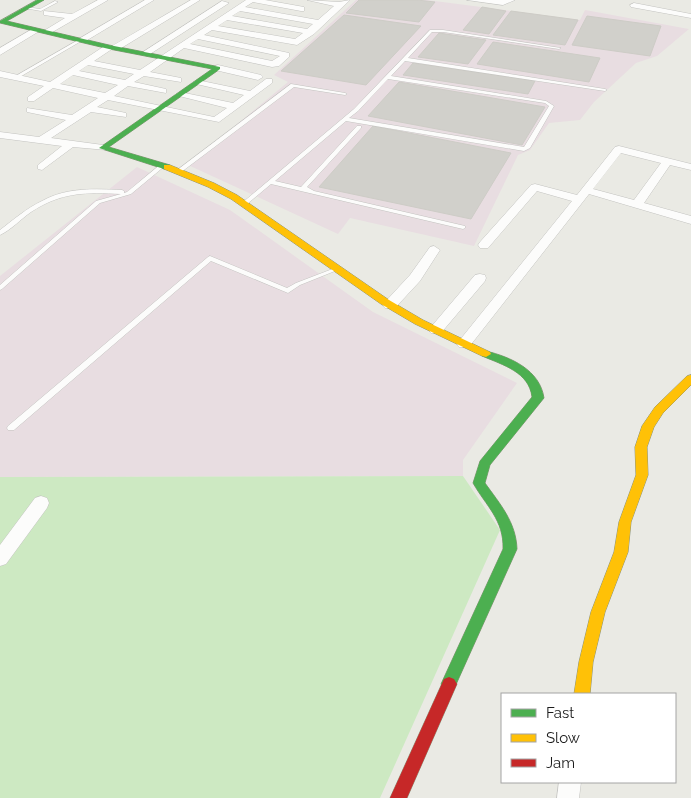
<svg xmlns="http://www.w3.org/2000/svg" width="691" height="798" font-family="Raleway,sans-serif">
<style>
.industrial{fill:#e8dde1}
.grass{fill:#cde9c2}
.building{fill:#d1d0cb;stroke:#cdccc6}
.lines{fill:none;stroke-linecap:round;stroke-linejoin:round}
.lane-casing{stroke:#c3c3c0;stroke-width:1}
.street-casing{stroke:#c3c3c0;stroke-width:1}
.fast-casing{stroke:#8c947c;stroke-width:1}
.slow-casing{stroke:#8c947c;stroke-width:1}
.jam-casing{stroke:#8c947c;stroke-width:1}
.lane{fill:#fcfcfb;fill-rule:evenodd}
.street{fill:#fcfcfb;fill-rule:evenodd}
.fast{fill:#4caf50;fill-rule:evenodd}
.slow{fill:#ffc107;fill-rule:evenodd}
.jam{fill:#c62828;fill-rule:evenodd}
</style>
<rect width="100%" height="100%" fill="#eaeae4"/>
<!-- industrial -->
<path class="industrial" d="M356,0h71l153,20 5,-10 104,19 -32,27 -21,7 -42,39 -14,18 -31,3 -19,27 -12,5 -44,91 -124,-28 -12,16 -150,-69 100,-83 -14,-7z
M137,167l93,43 143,102 144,71 -54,77v16l-463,1v-201z"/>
<!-- grass -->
<path class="grass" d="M463,476l37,54 -120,268h-380v-321z"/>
<!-- building -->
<path class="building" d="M359,0h58l18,2 -16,20 -73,-9z
M482,7l24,4 -17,23 -26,-4z
M511,11l67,9 -13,25 -72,-10z
M344,15l77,11 -55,59 -85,-14z
M587,16l74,10 -11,30 -78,-11z
M439,33l47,7 -18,24 -50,-7z
M493,42l107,16 -11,24 -112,-18z
M413,63l122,18 -7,13 -125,-19z
M399,82l146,25 -23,38 -154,-29z
M373,126l138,27 -40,66 -152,-32z"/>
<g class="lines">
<defs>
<path id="lane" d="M55,1l3,1 -17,9 -17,-3 2,-1 14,2z
M430,30h13l118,18 -2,1 -116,-17h-11l-24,26 197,31 2,1 -2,1 -200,-30 -14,15 155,25 8,5 -24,42 -6,3 -178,-30 -71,60 26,6 56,-61h4v2l-54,59 7,4 151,35v2l-2,1 -192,-45 -25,21h-4v-2l112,-94zM388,79l157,24 4,3 -25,41 -175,-29 9,-7z
M80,39l3,1 -65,38 -4,-1z
M291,84l54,9 2,1 -2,1 -51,-8 -114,86h-4v-2z
M161,164l5,1 -35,29 -31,9 -98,86 -2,1v-5l96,-84 25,-7c-34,-2 -60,-2 -90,18 -10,7 -20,18 -31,23v-5c13,-10 27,-22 42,-29 25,-14 53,-12 80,-11l2,1v2l3,-1z
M210,256l77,32 9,-5 39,-15h4l1,1 -40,16 -12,8 -77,-32 -197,169h-6l-1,-2 1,-2 200,-169z"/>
<path id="street" d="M98,0h10l-59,34 -7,-2 23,-14 -21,-3v-4l28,3z
M145,0h9l-70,42 -7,-2z
M191,0h9l-82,50 -6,-1 -18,12 46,9 106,-70h19l39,7v4h-3l-48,-9 -8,5 73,13 16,-14 -27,-6 32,2 11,-2 -36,34 -17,11 -85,-15 -8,5 85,18v4l-10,9 -7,1 -88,-19 -34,24 31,6v4l-37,-6 -10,6 32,7v4l-38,-7 -14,10 100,21 13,-9 -52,-13 5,-3 53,11 11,-8 -52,-12 5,-3 53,11 16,-12h6v4l-53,39 -111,-22 -11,7 29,6v4l-35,-5 -40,26 52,7 5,3 -1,2 -34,-3 -31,23 -4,-1v-4l24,-19 -62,-8v-6l39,5 27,-17 -39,-8v-4l45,7 26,-17 -45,-10 -19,13h-6v-4l16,-11 -44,-9v-6l50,11 56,-37 6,1zM240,11l73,13 -6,5 -75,-13zM227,20l76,13 -8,6 -77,-13zM198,39l82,17 -8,5 -82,-17zM88,65l46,9 -9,6 -46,-9zM73,75l45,10 -13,8 -45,-9z
M467,0h48l-12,5z
M222,1l7,2 -82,53 -7,-2z
M634,3l57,11v4l-60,-11 -1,-2z
M34,28l7,2 -41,25v-7z
M218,65l43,10 2,2 -5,3 -43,-10v-4z
M619,146l72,18v6l-21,-5 -26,38 47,13v8l-102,-30 -120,153h-10l-2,-3 2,-3 113,-140 -35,-10 -49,57h-8l-2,-3 2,-3 51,-57 4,-1 42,11 38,-48zM621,153l40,10 -27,37 -41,-11z
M434,246l6,4 -20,31 -25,27h-10l-2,-3 2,-3 25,-27 20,-28z
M480,274l5,1 1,3 -1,3 -44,52h-10l-2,-3 2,-3 44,-52z
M41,496l6,2 2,5 -2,5 -41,56 -6,2v-21l35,-47z
M559,782h22l-2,16h-22z"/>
<path id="fast" d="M37,0h7l-37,21 102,24 111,22v2l-111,78 61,18v4h-6l-65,-21 113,-79 -103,-20 -109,-26v-2z
M486,351c25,6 54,19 58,47l-54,67 -5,18c15,21 31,39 32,66l-63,140 -5,2 -5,-2 -3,-5 62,-135c1,-29 -17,-43 -30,-66l7,-22 52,-64c-3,-25 -29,-32 -50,-41l-1,-2 1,-2z"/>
<path id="slow" d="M164,165h6l44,18 23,12 152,105 34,20 67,32 1,2 -5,3 -4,-1 -67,-32 -34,-20 -150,-105 -23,-12 -44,-18z
M691,375v10l-28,28 -9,14 -7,20 1,28 -17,47 -3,30 -23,60 -12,50 -3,32h-16l5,-32 12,-50 23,-60 5,-30 17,-47 -1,-28 7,-21 13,-19 32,-31z"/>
<path id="jam" d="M449,677l5,2 3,5 -50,114h-17l54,-119z"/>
</defs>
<!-- lane casing -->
<use href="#lane" class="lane-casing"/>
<!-- street casing -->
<use href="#street" class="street-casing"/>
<!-- fast casing -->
<use href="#fast" class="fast-casing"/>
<!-- slow casing -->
<use href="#slow" class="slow-casing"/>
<!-- jam casing -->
<use href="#jam" class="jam-casing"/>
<!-- lane -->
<use href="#lane" class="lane"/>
<!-- street -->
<use href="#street" class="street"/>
<!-- fast -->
<use href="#fast" class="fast"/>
<!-- slow -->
<use href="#slow" class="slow"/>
<!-- jam -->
<use href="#jam" class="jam"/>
</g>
<!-- legend -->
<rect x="501" y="693" width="175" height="90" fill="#ffffff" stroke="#a4a4a4"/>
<rect x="511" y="709" width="25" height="8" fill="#4caf50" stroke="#a4a4a4"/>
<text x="546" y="718" font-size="15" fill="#1c1c1c">Fast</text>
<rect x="511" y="734" width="25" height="8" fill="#ffc107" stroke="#a4a4a4"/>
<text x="546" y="743" font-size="15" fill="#1c1c1c">Slow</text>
<rect x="511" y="759" width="25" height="8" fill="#c62828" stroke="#a4a4a4"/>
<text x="546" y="768" font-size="15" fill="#1c1c1c">Jam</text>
</svg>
